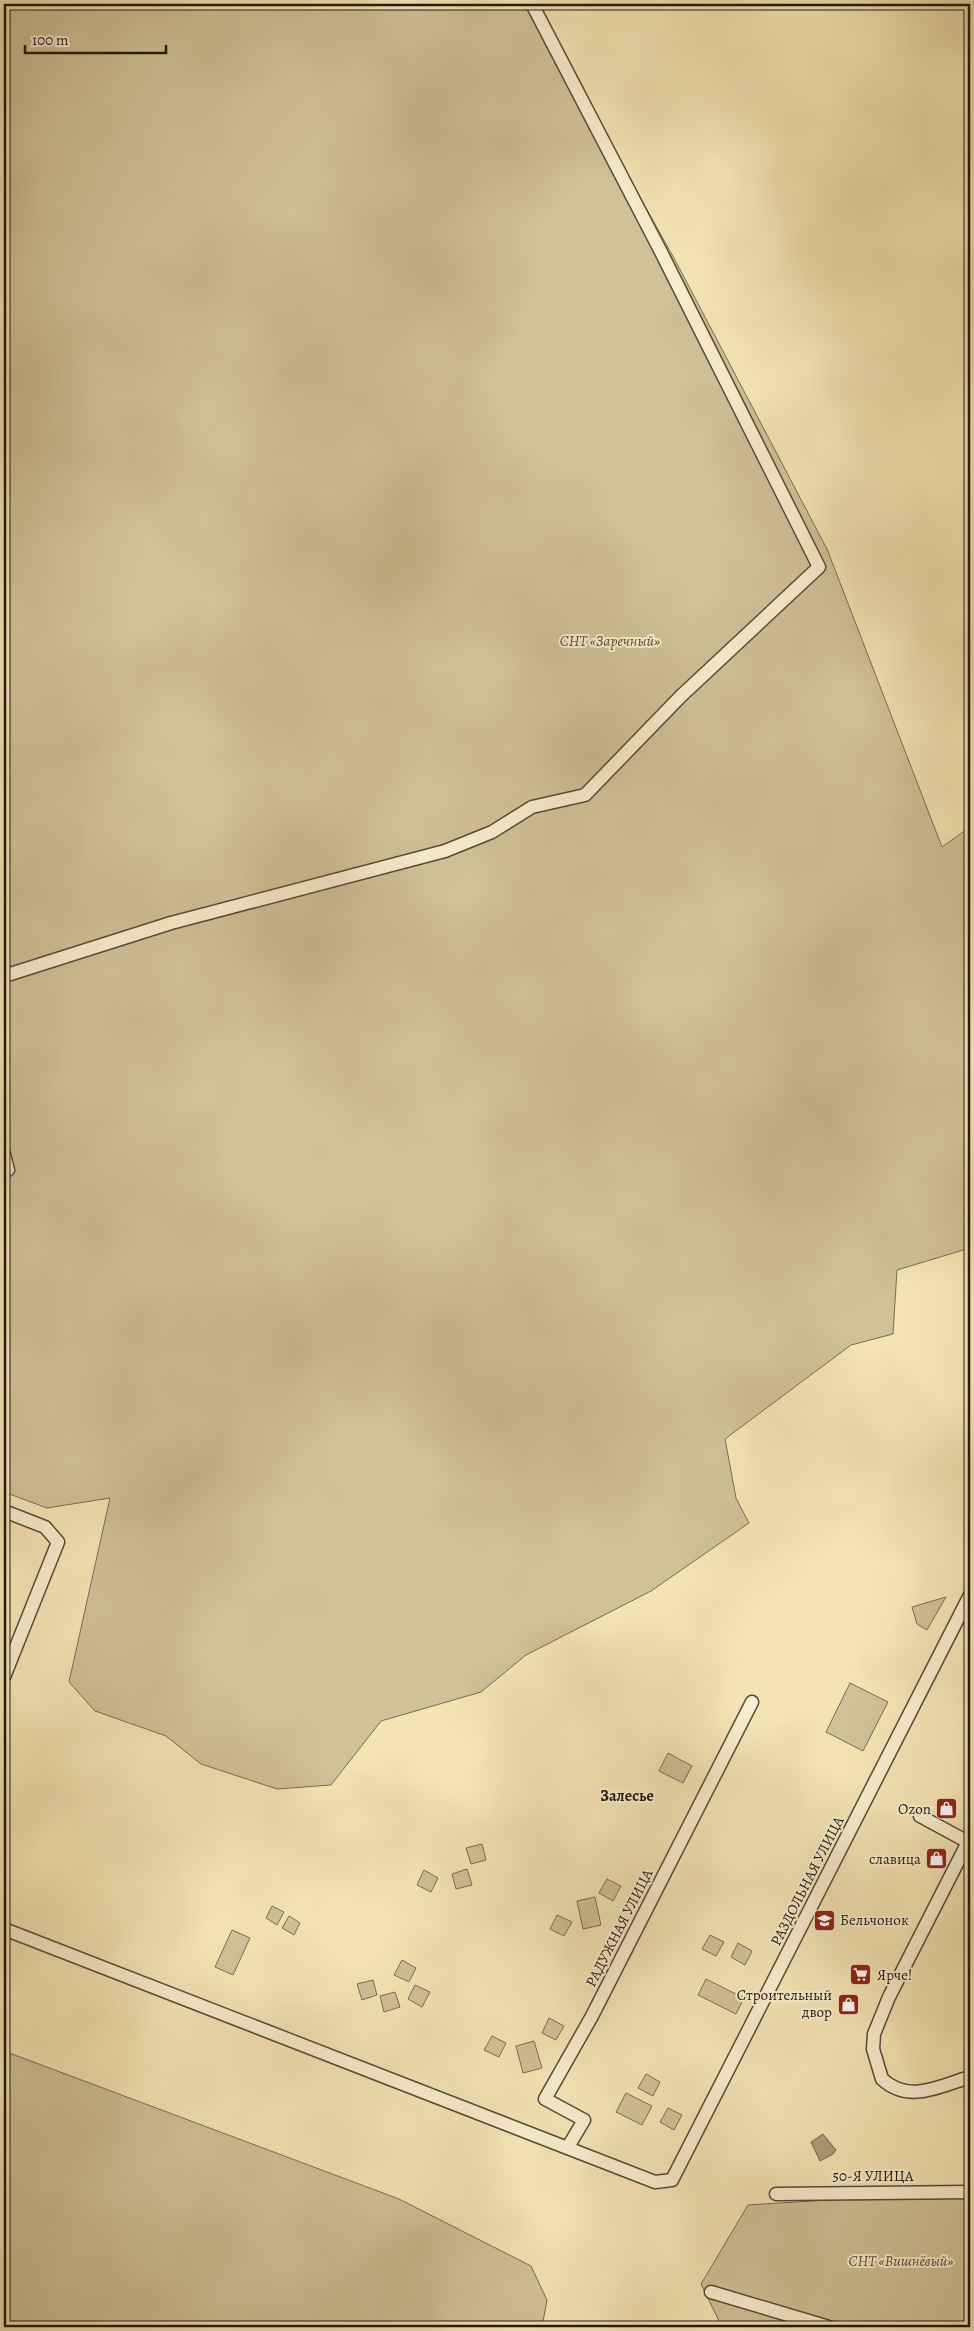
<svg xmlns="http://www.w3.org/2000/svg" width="974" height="2331" font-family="Alegreya,serif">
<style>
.green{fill:#d0c198;stroke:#786c53}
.water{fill:#ac9f7c;stroke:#746950}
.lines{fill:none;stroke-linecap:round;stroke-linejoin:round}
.minor-casing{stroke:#554b38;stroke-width:15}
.minor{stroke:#f8edce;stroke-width:12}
.labels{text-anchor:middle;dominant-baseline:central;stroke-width:4;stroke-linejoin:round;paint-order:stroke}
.park-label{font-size:15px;font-style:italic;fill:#554b37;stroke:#f8edce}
.poi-label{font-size:15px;fill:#20180e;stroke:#f8edce;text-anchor:end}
.street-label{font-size:15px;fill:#20180e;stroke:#f8edce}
.neighbourhood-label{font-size:16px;font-weight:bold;fill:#20180e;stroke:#f8edce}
</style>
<rect width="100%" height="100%" fill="#f4e4b4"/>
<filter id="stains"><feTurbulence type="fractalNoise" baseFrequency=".004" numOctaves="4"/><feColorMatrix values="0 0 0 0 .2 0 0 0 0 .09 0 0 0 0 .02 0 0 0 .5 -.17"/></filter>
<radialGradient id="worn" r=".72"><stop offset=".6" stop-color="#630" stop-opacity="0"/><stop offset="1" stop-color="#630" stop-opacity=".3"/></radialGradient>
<!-- green -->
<path class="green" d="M4,4h528l143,256 152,289 115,298 28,-20v421l-73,22 -4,64 -42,11 -126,94 11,59 13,25 -98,68 -125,64 -45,37 -100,29 -50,64 -54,4 -76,-25 -35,-28 -71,-25 -26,-29 41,-184 -63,10 -43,-16z
M946,1597l-19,33 -10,-6 -5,-17z
M850,1683l38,19 -25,49 -37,-19z
M668,1753l24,13 -9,17 -24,-12z
M482,1844l4,16 -15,4 -5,-16z
M467,1869l5,16 -16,4 -4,-15z
M424,1870l14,8 -7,14 -14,-7z
M607,1879l14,7 -8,15 -14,-8z
M595,1897l6,28 -18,4 -6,-28z
M272,1906l12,6 -7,13 -11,-7z
M557,1915l15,7 -8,14 -14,-7z
M289,1916l11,7 -6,12 -12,-7z
M232,1930l18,8 -17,37 -18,-8z
M710,1935l14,7 -8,14 -14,-7z
M738,1943l14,8 -7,14 -14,-8z
M402,1960l14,8 -7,14 -15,-7z
M706,1979l38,19 -8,16 -38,-19z
M373,1980l4,15 -15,5 -5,-16z
M415,1985l15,7 -8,15 -14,-8z
M395,1992l5,15 -16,5 -4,-16z
M549,2018l15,8 -8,14 -14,-7z
M492,2036l14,7 -7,14 -15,-7z
M534,2041l8,27 -19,5 -7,-27z
M4,2051l395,148 132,67 16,34 -5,27h-538z
M646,2074l14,8 -7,14 -15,-8z
M626,2093l26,13 -10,19 -26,-13z
M668,2108l14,7 -8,15 -14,-8z
M970,2191v136h-248l-21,-43 47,-79z"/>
<!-- water -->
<path class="water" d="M823,2134l13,16 -3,4 -13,7 -9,-19z"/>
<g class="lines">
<defs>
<path id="minor" d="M4,976l167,-53 274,-72 47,-19 40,-25 53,-12 96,-99 138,-129 -159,-317 -128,-246
M4,1154l4,16
M4,1511l41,16 13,15 -54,135
M920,1816l48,26
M970,1838l-81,159 -15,37 -1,15 9,30c27,25 58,7 88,-2
M4,1929l651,253 17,-2 298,-585
M568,2147l16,-27 -39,-21 47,-83 160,-314
M776,2194l194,-2
M711,2292l118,35"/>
</defs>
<!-- minor casing -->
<use href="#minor" class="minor-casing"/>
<!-- minor -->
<use href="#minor" class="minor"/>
</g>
<!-- icons -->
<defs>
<symbol id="shop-square" viewBox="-11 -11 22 22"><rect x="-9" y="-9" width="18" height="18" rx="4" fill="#8f2418" stroke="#f8edce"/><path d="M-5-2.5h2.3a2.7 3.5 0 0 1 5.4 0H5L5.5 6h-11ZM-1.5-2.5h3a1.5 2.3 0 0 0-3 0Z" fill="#fff"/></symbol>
<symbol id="school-square" viewBox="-11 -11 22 22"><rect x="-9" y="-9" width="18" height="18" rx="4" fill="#8f2418" stroke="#f8edce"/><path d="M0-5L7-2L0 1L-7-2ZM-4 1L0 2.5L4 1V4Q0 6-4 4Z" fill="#fff"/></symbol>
<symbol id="supermarket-square" viewBox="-11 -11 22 22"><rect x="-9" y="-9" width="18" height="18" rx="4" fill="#8f2418" stroke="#f8edce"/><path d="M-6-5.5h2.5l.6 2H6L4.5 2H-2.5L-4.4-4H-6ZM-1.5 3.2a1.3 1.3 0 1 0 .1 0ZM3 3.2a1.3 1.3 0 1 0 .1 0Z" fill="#fff"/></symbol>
</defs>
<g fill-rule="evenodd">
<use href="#shop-square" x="934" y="1796" width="25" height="25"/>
<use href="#shop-square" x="924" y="1846" width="25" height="25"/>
<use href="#school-square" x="812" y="1908" width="25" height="25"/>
<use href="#supermarket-square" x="848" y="1962" width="25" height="25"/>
<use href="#shop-square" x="836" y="1992" width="25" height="25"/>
</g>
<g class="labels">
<!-- park labels -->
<g class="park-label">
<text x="610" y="641">СНТ «Заречный»</text>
<text x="901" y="2261">СНТ «Вишнёвый»</text>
</g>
<!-- poi labels -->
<g class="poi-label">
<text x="931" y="1809">Ozon</text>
<text x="921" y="1859">славица</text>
<text x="840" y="1920" text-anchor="start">Бельчонок</text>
<text x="877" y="1975" text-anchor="start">Ярче!</text>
<text x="832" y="1995">Строительный<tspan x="832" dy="17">двор</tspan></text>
</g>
<!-- street labels -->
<g class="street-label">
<text transform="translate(807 1881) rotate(-63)">РАЗДОЛЬНАЯ УЛИЦА</text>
<text transform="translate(619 1928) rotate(-63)">РАДУЖНАЯ УЛИЦА</text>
<text x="873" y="2176">50-Я УЛИЦА</text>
</g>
<!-- neighbourhood labels -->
<g class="neighbourhood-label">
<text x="627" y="1796">Залесье</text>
</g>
</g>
<!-- margin -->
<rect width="974" height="2331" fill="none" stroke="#f4e4b4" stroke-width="20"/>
<rect x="5" y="5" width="964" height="2321" fill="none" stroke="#20180e" stroke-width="2.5"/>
<rect x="10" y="10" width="954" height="2311" fill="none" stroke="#20180e"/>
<!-- scale -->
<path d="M25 45v8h141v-8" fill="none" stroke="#20180e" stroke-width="2.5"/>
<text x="32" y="45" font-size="15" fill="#20180e" stroke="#f8edce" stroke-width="4" paint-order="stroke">100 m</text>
<rect width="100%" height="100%" filter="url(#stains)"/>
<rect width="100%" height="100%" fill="url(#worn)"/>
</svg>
